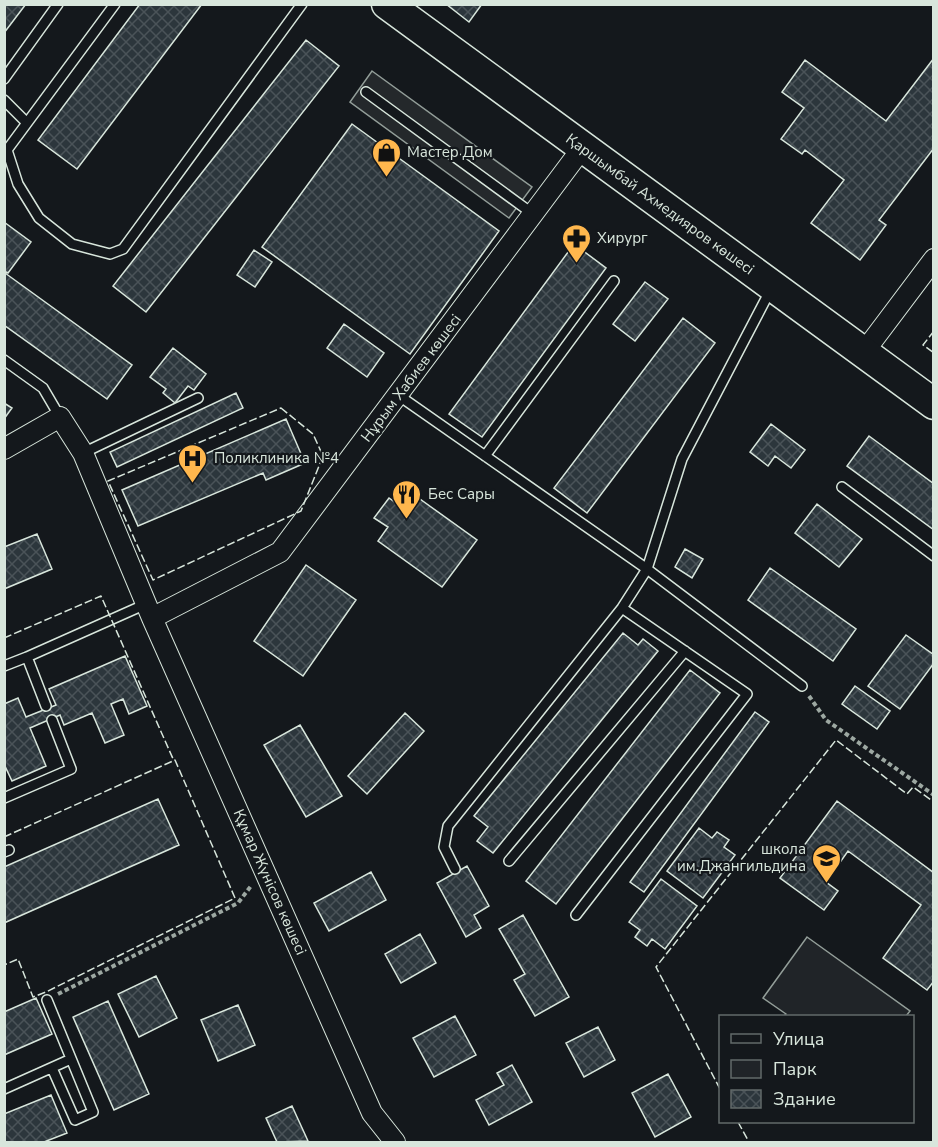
<svg xmlns="http://www.w3.org/2000/svg" width="938" height="1147" font-family="'Nunito Sans',sans-serif">
<style>
.park{fill:#202428;stroke:#939e99;stroke-width:1.5}
.parking{fill:#24282b;stroke:#939e99;stroke-width:1.5}
.building{fill:url(#building-cross-hatch);stroke:#d8e6dc;stroke-width:1.5}
.lines{fill:none;stroke-linecap:round;stroke-linejoin:round}
.lane-casing{stroke:#d8e6dc;stroke-width:12}
.street-casing{stroke:#d8e6dc;stroke-width:22}
.primary-casing{stroke:#d8e6dc;stroke-width:33}
.path{stroke:#9da8a2;stroke-width:4;stroke-dasharray:4.5 3;stroke-linecap:butt}
.lane{stroke:#14181c;stroke-width:9}
.street{stroke:#14181c;stroke-width:20}
.primary{stroke:#14181c;stroke-width:30}
.fence{stroke:#d8e6dc;stroke-width:1.5;stroke-dasharray:8 3;stroke-linecap:butt}
.labels{text-anchor:middle;dominant-baseline:central;stroke-width:4.5;stroke-linejoin:round;paint-order:stroke}
.poi-label{font-size:15px;fill:#d8e6dc;stroke:#14181c;text-anchor:start}
.street-label{font-size:15px;fill:#d8e6dc;stroke:#14181c}
</style>
<defs>
<pattern id="building-cross-hatch" width="8" height="8" patternUnits="userSpaceOnUse" patternTransform="scale(1.5)"><rect width="8" height="8" fill="#2c363c"/><path d="M0 0l8 8M0 8l8-8" fill="none" stroke="#4a5358"/></pattern>
</defs>
<rect width="100%" height="100%" fill="#14181c"/>
<!-- park -->
<path class="park" d="M807,937l103,74 -4,5h-122l2,-2 -23,-16z"/>
<!-- parking -->
<path class="parking" d="M372,71l160,116 -23,31 -159,-116z"/>
<!-- building -->
<path class="building" d="M4,4h22l-22,29z
M140,4h62l-125,165 -39,-29z
M446,4h36l-13,18z
M306,40l33,26 -193,246 -33,-26z
M934,58v90l-55,72 7,5 -26,35 -49,-37 33,-43 -39,-30 -3,4 -21,-15 23,-31 -22,-16 23,-32 81,61z
M352,124l147,107 -89,123 -148,-107z
M4,222l27,20 -23,31 -4,-2z
M574,244l32,24 -124,169 -33,-23z
M254,250l18,12 -17,25 -18,-12z
M5,273l127,92 -25,34 -103,-74z
M645,282l23,17 -33,42 -22,-17z
M683,318l32,25 -128,170 -33,-25z
M344,324l40,29 -17,24 -40,-29z
M173,348l33,26 -12,16 -6,-4 -13,17 -12,-10 3,-4 -16,-12z
M236,393l7,15 -126,59 -7,-15z
M4,403l8,5 -8,11z
M286,419l19,44 -39,17 -3,-7 -125,53 -16,-36z
M771,424l34,26 -14,18 -16,-12 -7,10 -18,-14z
M869,436l65,48v46l-87,-64z
M413,494l64,46 -35,47 -64,-46 10,-14 -14,-9 15,-20 14,10z
M817,504l45,35 -23,28 -44,-34z
M37,534l15,35 -48,20v-42z
M685,549l18,10 -11,19 -17,-11z
M306,565l50,35 -53,76 -49,-35z
M770,568l86,61 -23,32 -85,-61z
M623,633l15,12 5,-6 15,12 -165,202 -16,-12 11,-14 -14,-11z
M906,635l28,20v8l-34,46 -32,-23z
M125,656l22,50 -18,8 -6,-15 -12,5 13,31 -19,8 -13,-30 -28,12 -4,-10 -30,13 16,38 -34,15 -8,-17v-60l14,-6 8,19 30,-12 -7,-16z
M690,670l30,23 -164,211 -30,-23z
M855,686l35,25 -13,18 -35,-25z
M755,712l14,10 -125,170 -14,-10z
M405,713l19,18 -57,63 -19,-18z
M300,725l42,71 -36,21 -42,-72z
M158,799l21,46 -175,78v-56z
M837,801l97,72v108l-7,9 -44,-32 38,-53 -73,-54 -22,31 12,9 -14,19 -44,-32z
M699,828l13,10 5,-6 12,8 -5,7 11,8 -32,43 -36,-27z
M467,866l22,40 -15,9 7,13 -15,9 -29,-54z
M371,872l15,28 -57,31 -15,-28z
M661,879l36,27 -32,43 -13,-10 -5,7 -12,-9 5,-7 -11,-8z
M523,915l46,82 -34,19 -21,-36 11,-6 -26,-45z
M420,934l16,29 -35,20 -16,-29z
M156,976l21,42 -38,19 -21,-43z
M36,998l16,36 -48,21v-43z
M108,1001l41,93 -35,16 -41,-93z
M238,1005l17,40 -37,16 -17,-41z
M455,1016l21,39 -42,22 -21,-39z
M598,1027l17,33 -31,17 -18,-34z
M512,1065l20,37 -43,23 -13,-25 28,-15 -7,-12z
M668,1074l23,43 -36,20 -23,-44z
M51,1095l16,38 -23,9h-40v-28z
M292,1106l16,35 -31,1 -11,-24z"/>
<g class="lines">
<defs>
<path id="lane" d="M115,4l-108,146 11,34 21,34 33,26 38,10 13,-5 179,-245
M4,79l54,-75
M366,92l167,122
M4,100l23,23
M4,360l39,28 17,29
M398,395l249,174 155,117
M83,453l115,-55
M485,456l129,-175
M842,487l92,69
M27,657l119,-53
M4,666l23,-9 19,49
M4,798l67,-29 -19,-49
M4,852l5,-2
M509,861l176,-210
M455,869l-11,-22 4,-21 174,-218 25,-39 35,-110 88,-168
M576,915l171,-221 -125,-86
M47,1000l46,112 -18,8 -23,-52
M4,1089l67,-30"/>
<path id="street" d="M864,352l70,-93
M4,449l56,-32 23,36 69,165 128,-66 303,-405
M152,618l220,495 23,29"/>
<path id="primary" d="M387,4l547,400"/>
</defs>
<!-- lane casing -->
<use href="#lane" class="lane-casing"/>
<!-- street casing -->
<use href="#street" class="street-casing"/>
<!-- primary casing -->
<use href="#primary" class="primary-casing"/>
<!-- path -->
<path class="path" d="M809,696l17,24 108,75
M58,994l180,-91 13,-17"/>
<!-- lane -->
<use href="#lane" class="lane"/>
<!-- street -->
<use href="#street" class="street"/>
<!-- primary -->
<use href="#primary" class="primary"/>
<!-- fence -->
<path class="fence" d="M934,331l-11,14 11,8
M281,408l32,26 10,22 -22,55 -148,69 -45,-99z
M4,638l97,-42 73,165
M4,837l171,-77 60,138 -189,94 -13,5 -15,-38 -14,6
M720,1089l-64,-122 180,-227 71,54 6,-7 21,15
M738,1122l11,20"/>
</g>
<!-- icons -->
<defs>
<symbol id="shop-pin" viewBox="-11 -11 22 30"><path d="M0 17L-7.5 6A9.5 9.5 0 1 1 7.5 6Z" fill="#ffb74d" stroke="#14181c"/><path d="M-5-2.5h2.3a2.7 3.5 0 0 1 5.4 0H5L5.5 6h-11ZM-1.5-2.5h3a1.5 2.3 0 0 0-3 0Z" fill="#111"/></symbol>
<symbol id="pharmacy-pin" viewBox="-11 -11 22 30"><path d="M0 17L-7.5 6A9.5 9.5 0 1 1 7.5 6Z" fill="#ffb74d" stroke="#14181c"/><path d="M-2-6h4v4h4v4h-4v4h-4v-4h-4v-4h4Z" fill="#111"/></symbol>
<symbol id="hospital-pin" viewBox="-11 -11 22 30"><path d="M0 17L-7.5 6A9.5 9.5 0 1 1 7.5 6Z" fill="#ffb74d" stroke="#14181c"/><path d="M-5-5h3v3.5h4V-5h3V5h-3V1.5h-4V5h-3Z" fill="#111"/></symbol>
<symbol id="restaurant-pin" viewBox="-11 -11 22 30"><path d="M0 17L-7.5 6A9.5 9.5 0 1 1 7.5 6Z" fill="#ffb74d" stroke="#14181c"/><path d="M-5-6h1v4h1v-4h1v4h1v-4h1v5L-1.5 .5V6h-2V.5L-5-1ZM5-6V6H3V1.5H1.5Q1.5-4 5-6Z" fill="#111"/></symbol>
<symbol id="school-pin" viewBox="-11 -11 22 30"><path d="M0 17L-7.5 6A9.5 9.5 0 1 1 7.5 6Z" fill="#ffb74d" stroke="#14181c"/><path d="M0-5L7-2L0 1L-7-2ZM-4 1L0 2.5L4 1V4Q0 6-4 4Z" fill="#111"/></symbol>
</defs>
<g fill-rule="evenodd">
<use href="#shop-pin" x="370" y="136" width="33" height="45"/>
<use href="#pharmacy-pin" x="560" y="222" width="33" height="45"/>
<use href="#hospital-pin" x="176" y="442" width="33" height="45"/>
<use href="#restaurant-pin" x="390" y="478" width="33" height="45"/>
<use href="#school-pin" x="810" y="842" width="33" height="45"/>
</g>
<g class="labels">
<!-- poi labels -->
<g class="poi-label">
<text x="407" y="152">Мастер Дом</text>
<text x="597" y="238">Хирург</text>
<text x="214" y="458">Поликлиника №4</text>
<text x="428" y="494">Бес Сары</text>
<text x="806" y="849" text-anchor="end">школа<tspan x="806" dy="17">им.Джангильдина</tspan></text>
</g>
<!-- street labels -->
<g class="street-label">
<text transform="translate(660 204) rotate(36)">Қаршымбай Ахмедияров көшесі</text>
<text transform="translate(411 378) rotate(-53)">Нұрым Хабиев көшесі</text>
<text transform="translate(270 882) rotate(66)">Құмар Жүнісов көшесі</text>
</g>
</g>
<!-- border -->
<rect width="938" height="1147" fill="none" stroke="#d8e6dc" stroke-width="12"/>
<!-- legend -->
<rect x="719" y="1015" width="195" height="108" fill="#14181c" stroke="#626a69" stroke-width="1.5"/>
<rect x="731" y="1034" width="30" height="9" fill="#14181c" stroke="#626a69" stroke-width="1.5"/>
<text x="773" y="1045" font-size="18" fill="#d8e6dc">Улица</text>
<rect x="731" y="1060" width="30" height="18" fill="#202428" stroke="#626a69" stroke-width="1.5"/>
<text x="773" y="1075" font-size="18" fill="#d8e6dc">Парк</text>
<rect x="731" y="1090" width="30" height="18" fill="url(#building-cross-hatch)" stroke="#626a69" stroke-width="1.5"/>
<text x="773" y="1105" font-size="18" fill="#d8e6dc">Здание</text>
</svg>
